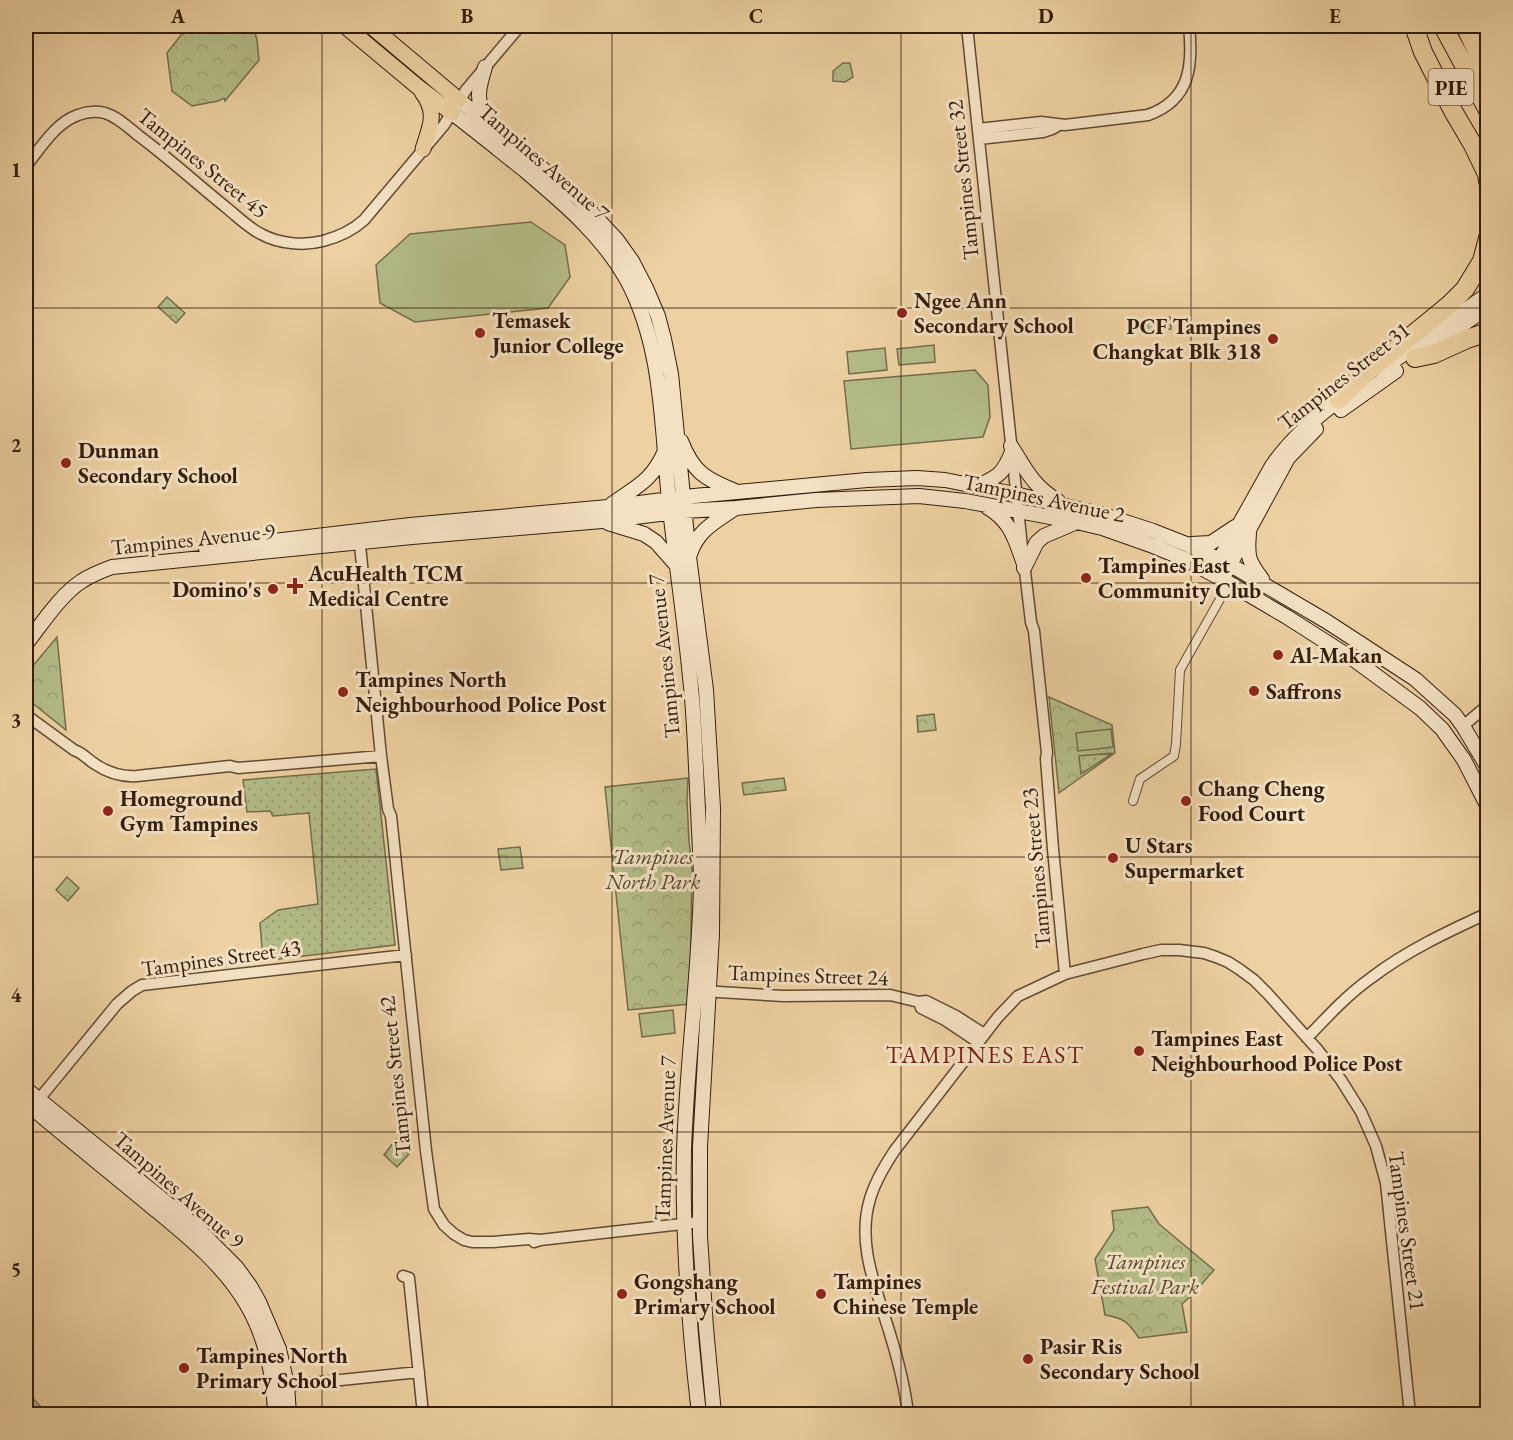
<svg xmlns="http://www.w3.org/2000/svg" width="1513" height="1440" font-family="'EB Garamond',serif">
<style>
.forest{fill:url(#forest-crowns);stroke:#746d4c;stroke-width:1.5}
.garden{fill:url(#garden-dots);stroke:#746d4c;stroke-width:1.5}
.pitch{fill:#b4bd89;stroke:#746d4c;stroke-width:1.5}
.water{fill:url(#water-rules);stroke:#707968;stroke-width:1.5}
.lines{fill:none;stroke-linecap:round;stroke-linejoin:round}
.pedestrian-casing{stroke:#624a34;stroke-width:10}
.minor-casing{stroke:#624a34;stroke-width:13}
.secondary-casing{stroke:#331d0f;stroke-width:16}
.primary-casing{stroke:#331d0f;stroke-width:17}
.motorway-casing{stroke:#331d0f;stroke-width:20}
.pedestrian{stroke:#f4e1c3;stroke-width:8}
.minor{stroke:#f4e1c3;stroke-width:10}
.secondary{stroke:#f4e1c3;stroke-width:14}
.primary{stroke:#eed1a2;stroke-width:15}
.motorway{stroke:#eed1a2;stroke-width:18}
.grid{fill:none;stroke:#331d0f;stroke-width:1.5;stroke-opacity:0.55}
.poi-dot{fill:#8f2418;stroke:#f4e1c3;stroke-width:2}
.labels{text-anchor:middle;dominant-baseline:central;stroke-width:6;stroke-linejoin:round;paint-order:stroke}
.shield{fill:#f4e1c3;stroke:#6d5845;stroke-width:1.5}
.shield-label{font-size:21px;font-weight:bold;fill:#331d0f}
.street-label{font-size:22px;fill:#331d0f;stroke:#f4e1c3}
.poi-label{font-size:22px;font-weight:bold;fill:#331d0f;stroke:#f4e1c3;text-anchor:start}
.park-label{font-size:22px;font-style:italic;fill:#53452e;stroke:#f4e1c3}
.neighbourhood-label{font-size:24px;letter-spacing:1.5px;fill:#7a1f14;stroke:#f4e1c3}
.neatline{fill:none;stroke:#331d0f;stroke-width:2}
.grid-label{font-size:20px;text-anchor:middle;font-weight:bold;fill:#331d0f}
</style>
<defs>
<pattern id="forest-crowns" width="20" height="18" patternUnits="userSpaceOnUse" patternTransform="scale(1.5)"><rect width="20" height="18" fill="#b4bd89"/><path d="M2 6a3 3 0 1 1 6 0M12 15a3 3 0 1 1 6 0" fill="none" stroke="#9ba275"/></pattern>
<pattern id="garden-dots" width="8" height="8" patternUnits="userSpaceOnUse" patternTransform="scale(1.5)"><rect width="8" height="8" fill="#b4bd89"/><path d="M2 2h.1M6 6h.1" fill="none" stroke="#9ba275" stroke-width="1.8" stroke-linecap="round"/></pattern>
<pattern id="water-rules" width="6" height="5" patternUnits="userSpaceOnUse" patternTransform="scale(1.5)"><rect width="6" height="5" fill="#99b7a4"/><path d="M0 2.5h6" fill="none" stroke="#7d9484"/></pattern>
</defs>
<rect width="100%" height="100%" fill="#eed1a2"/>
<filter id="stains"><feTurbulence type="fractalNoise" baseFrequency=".00333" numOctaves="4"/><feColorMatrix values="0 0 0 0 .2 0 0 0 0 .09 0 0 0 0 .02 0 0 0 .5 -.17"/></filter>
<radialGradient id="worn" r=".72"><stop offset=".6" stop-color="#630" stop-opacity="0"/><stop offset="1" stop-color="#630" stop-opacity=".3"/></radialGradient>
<!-- forest -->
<path class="forest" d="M188,26h65l4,14 2,20 -34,41 -1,-3 -6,3 -26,5 -20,-15 -5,-38z
M843,63h7l3,14 -8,5 -12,-1v-10z
M167,297l18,16 -9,10 -18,-16z
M57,637l9,93 -40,-32v-24z
M1049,697l63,28 3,28 -56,40z
M934,714l2,16 -18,2 -1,-16z
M688,778l-1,22 2,42 3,24 -2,138 -62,6 -23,-223z
M784,778l2,12 -42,5 -2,-12z
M520,847l3,21 -22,2 -3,-21z
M67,877l12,11 -11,13 -12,-11z
M396,1139l13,15 -12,13 -13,-12z
M1148,1207l11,17 55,46 -23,26 -9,8 5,28 -48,6c-11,-16 -15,-20 -34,-23l-10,-56 19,-29 -2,-19z"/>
<!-- garden -->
<path class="garden" d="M1113,753l-32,21 -2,-18z
M376,769l19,176 -132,16 -3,-38 18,-13 40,-6 -9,-91 -36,3 -3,-5 -23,1 -4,-32z"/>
<!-- pitch -->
<path class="pitch" d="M531,222l34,23 5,32 -22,31 -133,14 -35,-19 -4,-38 34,-31z
M1170,317l1,12 -24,2 -1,-12z
M934,345l1,17 -36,3 -2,-16z
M885,348l2,22 -38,4 -2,-22z
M975,370l13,15 2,32 -7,20 -132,12 -7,-68z
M1111,729l2,18 -35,4 -2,-18z
M673,1010l2,23 -33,4 -3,-23z"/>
<!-- water -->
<path class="water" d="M26,1391l22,23h-22z"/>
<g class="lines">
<defs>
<path id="pedestrian" d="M1133,801l7,-22 34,-23 2,-12 4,-74 44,-78"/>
<path id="minor" d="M967,26l55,521
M978,129l63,-7 24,3 83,-10c43,-15 45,-51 41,-89
M979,139l64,-7 9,-3 7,-4
M26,166c14,-17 29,-43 52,-51 8,-3 18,-4 27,-2 13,4 24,15 34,23 31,23 59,49 89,73 11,9 21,19 33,25 18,10 43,12 62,7 15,-4 29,-10 41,-21l80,-95 22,-35 54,-64
M359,535l22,221 7,53 3,7 35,335 8,58 10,16 10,9 10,6 8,2h21l36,-3 11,1
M1024,563l7,59 3,9 13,122 -1,6 7,90 12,125
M26,715l48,35c9,3 13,9 21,14 13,9 27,13 42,12l93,-10 8,2 143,-12
M1463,726l25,-21
M702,991l81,5 107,-1 29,7 7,-1 30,15 28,18
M919,1002l2,6 24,12 33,22
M1307,1038c20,-21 40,-43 64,-60 35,-27 76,-46 117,-65
M26,1115l91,-111 15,-13 10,-6 264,-30
M534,1242l6,-2 160,-18
M403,1276l6,2 14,136
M282,1386l137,-14
M908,1414c-3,-27 -10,-54 -18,-80 -13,-44 -34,-89 -20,-135 5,-18 15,-34 25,-49l103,-133 20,-21 47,-22 78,-20 18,-4h18l25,3 12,4 12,5 11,7 15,11 14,14 49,55 24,31 20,32 15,34 10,37 24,231"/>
<path id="secondary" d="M485,67c-7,23 -9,31 0,53
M459,100l119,98 39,42 15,21 14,27 12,28 6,23 7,35 18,183 17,133 7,118 -1,126 -12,213v89l6,92 8,86
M452,113c24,18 47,37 71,56 39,33 79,66 104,111 39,73 34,159 44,238 7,60 16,120 21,180 3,37 4,74 6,111 1,26 3,52 3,77 -2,88 -14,176 -17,264 -2,89 5,177 15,264
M1422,353l66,-46
M1381,370l107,-76
M1341,410l55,-39
M681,441c12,31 24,38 54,50
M1011,446c15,24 22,40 47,55
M978,486c21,-10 25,-12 34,-34
M612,504c25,-18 40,-23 53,-53
M987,507c24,14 28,32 37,57
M608,523l36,11 12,8 22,25
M1249,533c-2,23 -1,28 13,46
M1191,544l20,-1 24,-16
M206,549l204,-24 198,-18 86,-11 173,-16 50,-2 28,2 70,14 89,21 49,16 33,13 43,20 97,57 89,58 40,36 8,11 25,42
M690,554c8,-24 25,-32 44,-45
M1216,566l56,-100c19,-28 46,-51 74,-71
M1024,568l13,-26 7,-6 33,-14
M1226,572l62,-114 28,-29
M26,644c15,-19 35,-50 56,-63 9,-6 19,-10 30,-14l300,-30 190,-16 82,-10 52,-3 80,-8 103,-4 46,5 112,21 25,6 51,18 32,13 44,24 58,34 69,44 64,47 22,21 22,31 24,47
M26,1089l168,136 43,43 13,18 9,16 20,47 8,36 2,29
M26,1103c41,35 84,69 126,104 35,29 72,58 95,98 19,33 27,72 28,109"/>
<path id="primary" d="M345,26l73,61 34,26
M371,26l88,74
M422,92c16,21 8,35 1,57"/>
<path id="motorway" d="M1414,26l9,26 30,59 20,34 14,29 1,7
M1443,26l45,84
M1465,26l23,49
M1415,358l19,-4 33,-15 21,-7
M1339,400l22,-23 88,-72 16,-16 17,-28 6,-23"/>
</defs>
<!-- pedestrian casing -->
<use href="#pedestrian" class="pedestrian-casing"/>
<!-- minor casing -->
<use href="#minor" class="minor-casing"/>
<!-- secondary casing -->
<use href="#secondary" class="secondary-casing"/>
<!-- primary casing -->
<use href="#primary" class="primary-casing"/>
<!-- motorway casing -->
<use href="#motorway" class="motorway-casing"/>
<!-- pedestrian -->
<use href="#pedestrian" class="pedestrian"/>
<!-- minor -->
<use href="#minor" class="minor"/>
<!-- secondary -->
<use href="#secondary" class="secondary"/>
<!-- primary -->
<use href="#primary" class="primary"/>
<!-- motorway -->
<use href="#motorway" class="motorway"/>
</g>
<!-- grid -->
<path class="grid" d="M322,26v1388M612,26v1388M901,26v1388M1191,26v1388M26,308h1462M26,583h1462M26,857h1462M26,1132h1462"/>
<!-- markers -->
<g class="poi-dot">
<circle cx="902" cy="313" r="6"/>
<circle cx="480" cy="333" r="6"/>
<circle cx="1273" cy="339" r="6"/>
<circle cx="66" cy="463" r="6"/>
<circle cx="1086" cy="578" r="6"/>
<path d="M292 577h6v6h6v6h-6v6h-6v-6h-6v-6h6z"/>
<circle cx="273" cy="589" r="6"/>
<circle cx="1278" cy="655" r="6"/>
<circle cx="1254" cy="691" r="6"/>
<circle cx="343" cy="692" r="6"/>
<circle cx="1186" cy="801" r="6"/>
<circle cx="108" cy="811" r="6"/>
<circle cx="1113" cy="858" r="6"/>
<circle cx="1139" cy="1051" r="6"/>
<circle cx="622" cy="1294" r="6"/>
<circle cx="821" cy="1294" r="6"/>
<circle cx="1028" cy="1359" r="6"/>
<circle cx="184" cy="1368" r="6"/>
</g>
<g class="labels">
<!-- shield labels -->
<rect class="shield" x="1428.5" y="69" width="45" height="36" rx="4.5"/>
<g class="shield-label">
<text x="1451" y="87">PIE</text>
</g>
<!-- street labels -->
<g class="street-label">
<text transform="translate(544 162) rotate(41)">Tampines Avenue 7</text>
<text transform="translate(203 163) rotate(39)">Tampines Street 45</text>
<text transform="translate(963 180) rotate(-96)">Tampines Street 32</text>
<text transform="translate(1344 376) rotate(-38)">Tampines Street 31</text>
<text transform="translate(1044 498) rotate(12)">Tampines Avenue 2</text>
<text transform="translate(193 539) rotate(-6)">Tampines Avenue 9</text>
<text transform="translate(664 656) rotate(-96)">Tampines Avenue 7</text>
<text transform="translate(1036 868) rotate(-95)">Tampines Street 23</text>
<text transform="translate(221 958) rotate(-8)">Tampines Street 43</text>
<text transform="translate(808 975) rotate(2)">Tampines Street 24</text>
<text transform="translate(395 1076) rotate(-96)">Tampines Street 42</text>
<text transform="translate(665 1138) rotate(-88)">Tampines Avenue 7</text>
<text transform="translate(179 1190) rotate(41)">Tampines Avenue 9</text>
<text transform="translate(1407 1231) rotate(82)">Tampines Street 21</text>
</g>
<!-- poi labels -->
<g class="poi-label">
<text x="914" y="300">Ngee Ann<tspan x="914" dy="25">Secondary School</tspan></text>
<text x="492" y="320">Temasek<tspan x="492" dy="25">Junior College</tspan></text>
<text x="1261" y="326" text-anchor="end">PCF Tampines<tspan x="1261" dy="25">Changkat Blk 318</tspan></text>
<text x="78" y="450">Dunman<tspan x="78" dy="25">Secondary School</tspan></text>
<text x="1098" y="565">Tampines East<tspan x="1098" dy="25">Community Club</tspan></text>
<text x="308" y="573">AcuHealth TCM<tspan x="308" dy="25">Medical Centre</tspan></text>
<text x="261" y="589" text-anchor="end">Domino's</text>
<text x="1290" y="655">Al-Makan</text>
<text x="355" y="679">Tampines North<tspan x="355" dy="25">Neighbourhood Police Post</tspan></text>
<text x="1266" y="691">Saffrons</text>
<text x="1198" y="788">Chang Cheng<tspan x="1198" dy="25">Food Court</tspan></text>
<text x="120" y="798">Homeground<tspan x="120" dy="25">Gym Tampines</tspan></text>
<text x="1125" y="845">U Stars<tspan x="1125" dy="25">Supermarket</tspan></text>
<text x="1151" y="1038">Tampines East<tspan x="1151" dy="25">Neighbourhood Police Post</tspan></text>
<text x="634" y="1281">Gongshang<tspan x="634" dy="25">Primary School</tspan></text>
<text x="833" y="1281">Tampines<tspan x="833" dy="25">Chinese Temple</tspan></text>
<text x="1040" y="1346">Pasir Ris<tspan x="1040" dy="25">Secondary School</tspan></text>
<text x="196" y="1355">Tampines North<tspan x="196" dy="25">Primary School</tspan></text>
</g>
<!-- park labels -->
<g class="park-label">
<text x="653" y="856">Tampines<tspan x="653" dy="25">North Park</tspan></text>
<text x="1145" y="1261">Tampines<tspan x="1145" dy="25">Festival Park</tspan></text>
</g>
<!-- neighbourhood labels -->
<g class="neighbourhood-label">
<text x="985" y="1054">TAMPINES EAST</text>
</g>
</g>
<!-- margin -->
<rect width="1513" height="1440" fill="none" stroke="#eed1a2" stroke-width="66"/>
<rect x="33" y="33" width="1447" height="1374" class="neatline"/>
<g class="grid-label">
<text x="178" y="23">A</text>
<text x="467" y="23">B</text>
<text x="756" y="23">C</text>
<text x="1046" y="23">D</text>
<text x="1335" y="23">E</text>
<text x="16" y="177">1</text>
<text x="16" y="452">2</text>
<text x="16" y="727">3</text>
<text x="16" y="1002">4</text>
<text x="16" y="1276">5</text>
</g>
<rect width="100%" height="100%" filter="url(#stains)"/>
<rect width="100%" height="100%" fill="url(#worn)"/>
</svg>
